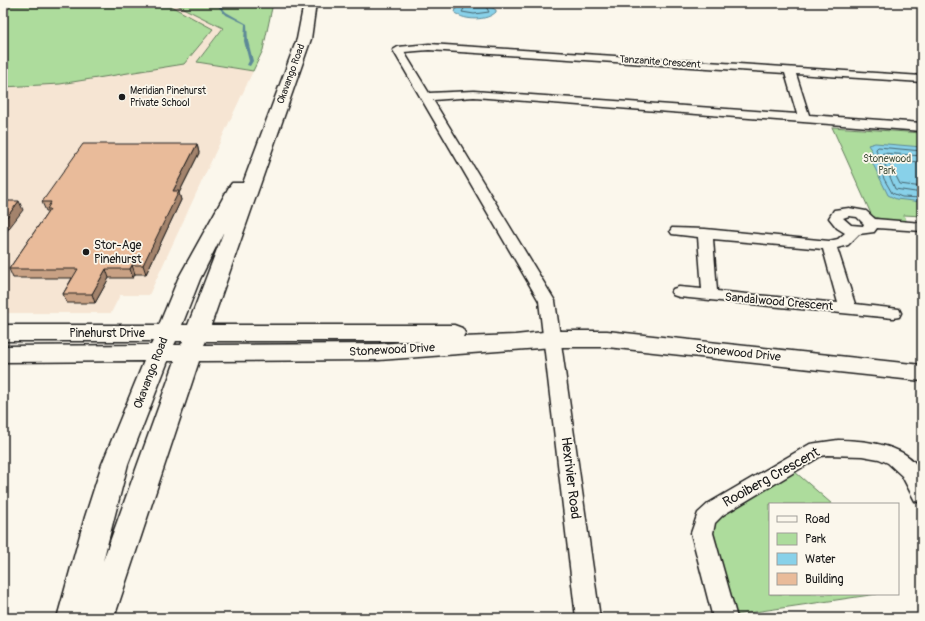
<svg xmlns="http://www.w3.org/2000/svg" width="925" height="621" font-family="Pangolin,sans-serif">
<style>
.built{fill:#f6e5d3}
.green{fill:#addc9c;stroke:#647c5c}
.water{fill:#88d1e9;stroke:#5d8997}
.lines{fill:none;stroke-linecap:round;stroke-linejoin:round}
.shore{stroke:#47646e;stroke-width:1}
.stream{fill:#5d8997;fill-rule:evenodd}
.street-casing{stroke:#1c1c1c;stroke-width:3}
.secondary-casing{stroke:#1c1c1c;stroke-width:3}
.street{fill:#fbf7ec;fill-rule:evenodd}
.secondary{fill:#fbf7ec;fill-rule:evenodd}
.wall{fill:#c8a184;stroke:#1c1c1c}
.shaded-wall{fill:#a3836c;stroke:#1c1c1c}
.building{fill:#e9bb9a;stroke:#1c1c1c}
.poi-dot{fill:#1c1c1c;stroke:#fbf7ec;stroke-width:1.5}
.labels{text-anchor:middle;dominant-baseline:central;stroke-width:3.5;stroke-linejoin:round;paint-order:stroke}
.far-street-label{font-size:10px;fill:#1c1c1c;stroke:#fbf7ec}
.far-poi-label{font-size:10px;fill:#1c1c1c;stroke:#fbf7ec;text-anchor:start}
.far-park-label{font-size:10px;fill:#485642;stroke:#fbf7ec}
.poi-label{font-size:12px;fill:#1c1c1c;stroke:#fbf7ec;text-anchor:start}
.street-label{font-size:12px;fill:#1c1c1c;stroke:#fbf7ec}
.near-street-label{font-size:14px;fill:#1c1c1c;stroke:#fbf7ec}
</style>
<rect width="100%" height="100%" fill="#fbf7ec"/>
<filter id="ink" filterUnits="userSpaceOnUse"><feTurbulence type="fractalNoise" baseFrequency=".025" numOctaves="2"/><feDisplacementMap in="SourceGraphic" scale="8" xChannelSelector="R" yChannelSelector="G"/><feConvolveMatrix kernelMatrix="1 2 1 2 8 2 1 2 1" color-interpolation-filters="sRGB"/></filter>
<g filter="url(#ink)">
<!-- built -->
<path class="built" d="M36,3h137l50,25 -26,34 56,9 -104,224h-29l-9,18h-108v-309z"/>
<!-- green -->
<path class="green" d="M114,3h51l48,26 -29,35 -124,20 -57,3v-81z
M173,3h100l-10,47 -10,21 -56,-9 26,-34z
M832,127l90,6v83l-18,-1 3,8 -24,-3 -11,-4z
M794,471l38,33h-62v90h107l-143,21 -23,-87 7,-11z"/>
<!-- water -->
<path class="water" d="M474,3l12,1 10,6v2c-9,9 -31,9 -41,1l1,-5 7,-3z
M875,143l47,4v55l-26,-3 -8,-4 -15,-31 -1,-13 -4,-6z"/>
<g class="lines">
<!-- shore -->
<path class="shore" d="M467,3l-5,9 12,2 15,-2 -5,-9
M922,151l-44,-4 -2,2 8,30 8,14 10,4 20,1
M922,156l-39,-3 -2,2 14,34 27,4
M922,162l-31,-2 -2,2 11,22 22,3"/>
<!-- stream -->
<path class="stream" d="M216,3h2l8,9 21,12 1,17 5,20 -3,5 -3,-1 2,-4 -5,-20 1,-17 -21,-10z"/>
<defs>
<path id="street" d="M429,44l493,32v6l-126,-8 13,41 113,8v8l-448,-34 -41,3 122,201 45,317h-24l-37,-317 -146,-251 5,-3zM429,50l356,23 12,41 -323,-23 -45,2 -25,-41z
M849,208l17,3 9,8 47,4v8l-45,-3 -3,4 -15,2 -11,11 -11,3 18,56 44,5 2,4 -2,4 -6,1 -214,-21 -6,-2 -2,-3 2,-3 6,-2 23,2 -4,-52 -26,-3 -2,-3 2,-3 33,1 124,12 9,-2 7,-6 -8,-5 -8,-10 5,-8zM849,216l8,1 7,7 -1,2 -12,-1 -8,-7zM713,239l110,10 15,54 -121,-12z
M838,440c26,0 75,5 84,35 2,8 0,20 0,28l-7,-2 -13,-25 -14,-13 -9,-4 -17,-3 -35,-1 -6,1 -98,59 -8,8 -2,10 24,85h-24l-22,-85 7,-20 11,-10 101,-59z"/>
<path id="secondary" d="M304,3h12l-5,36 -100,286h243l8,3 3,5 -2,4 52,-2 38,-4h54l315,34v16l-315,-34h-54l-174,13 -180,1 -85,257h-57l28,-101 17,-53 42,-103 -141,1v-16l148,-1 2,-4h-150v-16h156l19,-46 51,-92 3,-4h11l54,-144zM224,231l-36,94h-6l18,-46zM176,341h7l-2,4h-7zM206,341h216l-43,3 -175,1zM168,361h7l-72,200 25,-97z"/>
</defs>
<!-- street casing -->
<use href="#street" class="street-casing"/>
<!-- secondary casing -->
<use href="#secondary" class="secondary-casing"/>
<!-- street -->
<use href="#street" class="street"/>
<!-- secondary -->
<use href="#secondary" class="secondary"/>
</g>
<!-- wall -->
<path class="wall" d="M197,144l2,9 -20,40 2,7 -35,74h-11l-2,4h-24l-14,25h-28l-4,-9 9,-16h-59l-4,-9 39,-57v-1h-2l-4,-9z"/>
<!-- shaded-wall -->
<path class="shaded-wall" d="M197,144l2,9 -20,40 2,7 -35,74 -3,-9 30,-74z
M19,201l4,9 -20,26v-14z
M132,265l3,9 -2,4 -3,-9z
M106,269l3,9 -14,25 -3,-9z"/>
<!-- building -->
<path class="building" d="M83,144h114l-24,47h6l-36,74h-11l-2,4h-24l-14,25h-29l15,-25h-69l41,-60h-3l4,-7h-9z
M3,201h16l-16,21z"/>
</g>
<!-- markers -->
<g class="poi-dot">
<circle cx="122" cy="97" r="4"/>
<circle cx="86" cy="252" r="4"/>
</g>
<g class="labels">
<!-- far-street labels -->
<g class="far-street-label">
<text transform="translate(660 62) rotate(4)">Tanzanite Crescent</text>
<text transform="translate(291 74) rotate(-70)">Okavango Road</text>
</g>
<!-- far-poi labels -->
<g class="far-poi-label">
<text x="130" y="91">Meridian Pinehurst<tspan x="130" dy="12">Private School</tspan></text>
</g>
<!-- far-park labels -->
<g class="far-park-label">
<text x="887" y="159">Stonewood<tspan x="887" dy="12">Park</tspan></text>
</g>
<!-- poi labels -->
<g class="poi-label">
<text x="94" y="245">Stor-Age<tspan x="94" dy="14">Pinehurst</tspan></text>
</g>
<!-- street labels -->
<g class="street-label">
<text transform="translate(779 302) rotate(5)">Sandalwood Crescent</text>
<text x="107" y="333">Pinehurst Drive</text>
<text transform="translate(392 350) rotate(-3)">Stonewood Drive</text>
<text transform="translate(738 353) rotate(6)">Stonewood Drive</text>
<text transform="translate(151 373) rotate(-69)">Okavango Road</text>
</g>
<!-- near-street labels -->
<g class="near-street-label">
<text transform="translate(771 477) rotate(-29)">Rooiberg Crescent</text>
<text transform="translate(571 478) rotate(83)">Hexrivier Road</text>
</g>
</g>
<!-- margin -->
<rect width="925" height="621" fill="none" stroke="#fbf7ec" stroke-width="16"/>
<rect x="8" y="8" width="909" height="605" fill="none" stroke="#1c1c1c" stroke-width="1.5" filter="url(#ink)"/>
<!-- legend -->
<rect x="769" y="503" width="130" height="92" fill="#fbf7ec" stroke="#a29f99"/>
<rect x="777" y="516" width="20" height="6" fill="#fbf7ec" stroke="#a29f99"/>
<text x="805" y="523" font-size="12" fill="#1c1c1c">Road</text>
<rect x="777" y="533" width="20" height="12" fill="#addc9c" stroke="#a29f99"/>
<text x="805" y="543" font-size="12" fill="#1c1c1c">Park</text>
<rect x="777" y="553" width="20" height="12" fill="#88d1e9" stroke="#a29f99"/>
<text x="805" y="563" font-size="12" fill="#1c1c1c">Water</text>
<rect x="777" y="573" width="20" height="12" fill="#e9bb9a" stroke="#a29f99"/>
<text x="805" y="583" font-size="12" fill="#1c1c1c">Building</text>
</svg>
